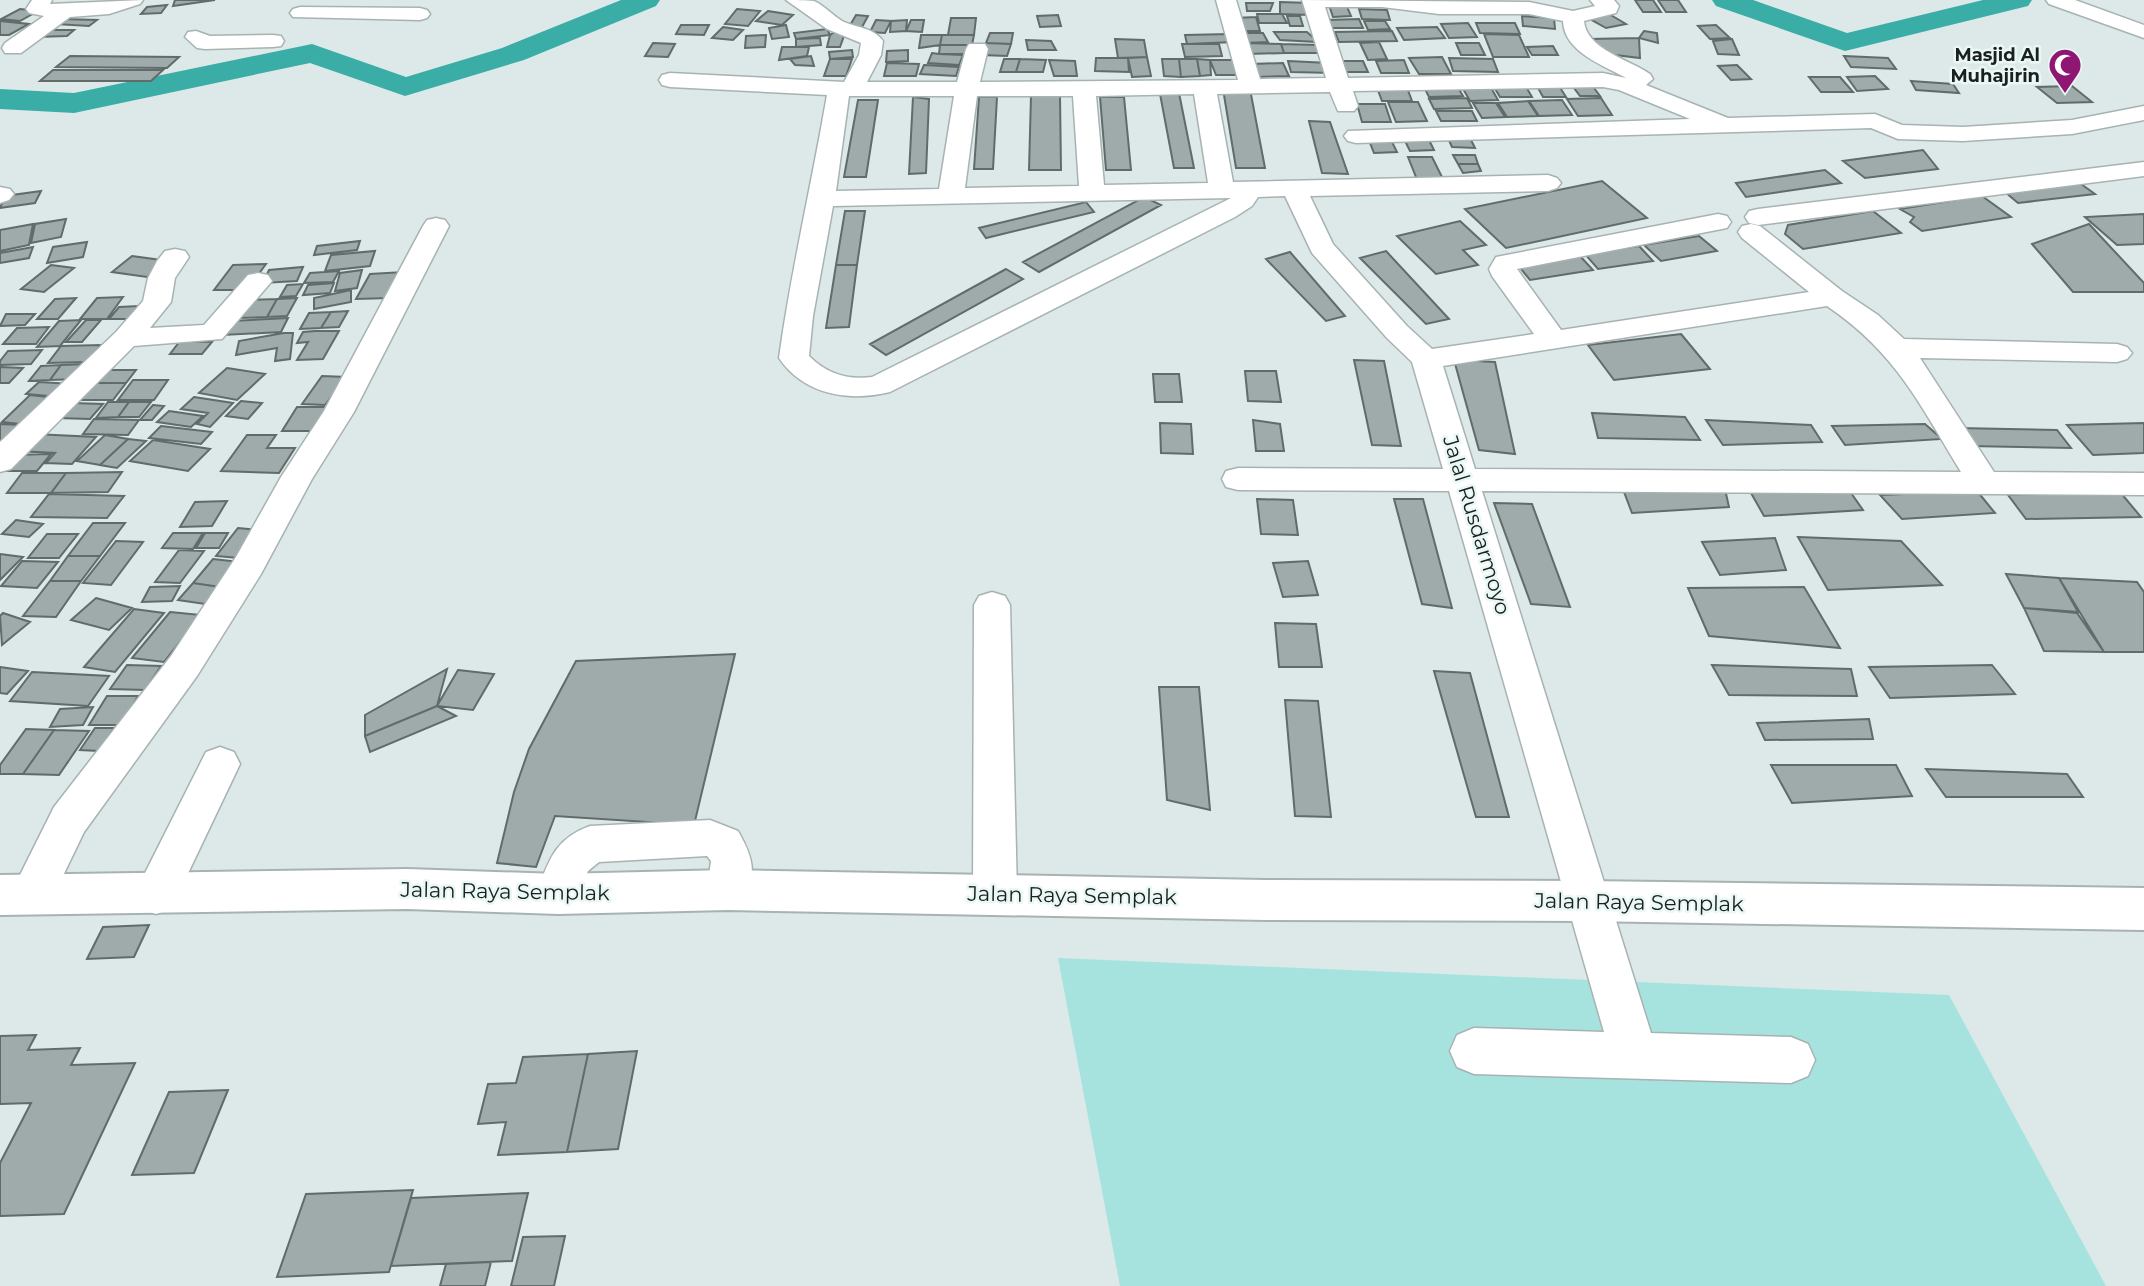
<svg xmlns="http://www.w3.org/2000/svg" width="2144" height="1286" font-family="Montserrat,sans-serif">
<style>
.green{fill:#a6e3de}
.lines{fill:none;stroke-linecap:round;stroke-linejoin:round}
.river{fill:#3bada7;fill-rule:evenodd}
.building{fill:#9eabaa;stroke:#606b6a;stroke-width:2}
.minor-casing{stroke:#a7b3b2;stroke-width:3}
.major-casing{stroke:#a7b3b2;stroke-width:4}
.minor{fill:#fff;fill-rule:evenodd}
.major{fill:#fff;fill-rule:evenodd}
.labels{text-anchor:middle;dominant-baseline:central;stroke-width:5;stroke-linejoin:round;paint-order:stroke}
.far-poi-label{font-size:18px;font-weight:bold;fill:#1a1f1f;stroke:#e9f7f5;text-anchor:end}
.street-label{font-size:21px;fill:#1a1f1f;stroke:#e9f7f5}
</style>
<rect width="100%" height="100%" fill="#dce9e8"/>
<!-- green -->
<path class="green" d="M1058,958l891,37 157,291h-986z"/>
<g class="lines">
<!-- river -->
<path class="river" d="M621,0h39l-4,6 -132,54 -119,36 -95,-33 -236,50 -74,-4v-20l74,4 238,-49 94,33 96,-29z
M1712,0h41l94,33 136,-33h49l-4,6 -183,45 -129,-45z"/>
</g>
<!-- building -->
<path class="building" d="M175,0h40l-42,6z
M1635,0h18l8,12h-18z
M1658,0h20l8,12h-20z
M1280,2l30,1 1,12 -31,-1z
M1328,2h17l6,14 -18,1z
M1246,3h27l-3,8h-23z
M167,5l-6,8 -20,1 6,-7z
M20,9l18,2 -18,10 -19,-2z
M737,9l23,2 -12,15 -23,-2z
M1359,9l28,1 3,10 -28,-1z
M768,11l25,4 -11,10 -26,-4z
M1257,14h25l5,9h-28z
M1609,14l17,10 -20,4 -16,-9z
M856,15l12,1 -6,11h-13z
M1058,15l3,11 -21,1 -3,-11z
M1287,16h13l3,10h-13z
M1522,16l32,2 1,11 -32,-3z
M1256,17l4,14h-21l-4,-13z
M951,18h25l-2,17h-26z
M61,19l36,1 -8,6 -35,-2z
M1359,19l4,9h-33l-3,-8z
M876,20l15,1 -6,12 -15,-1z
M907,20l-1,11 -16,1 1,-11z
M911,20h13l-2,12 -16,-1z
M0,21l29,3 -20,11h-9z
M1364,21h21l5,8 -22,1z
M1468,23l9,14 -28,1 -8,-14z
M1476,23h39l5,11 -40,-1z
M681,25h28l-5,10 -28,-1z
M786,25l3,12 -17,2 -3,-11z
M1716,25l14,13 -20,1 -12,-13z
M723,27l20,3 -10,10 -21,-2z
M1437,27l8,11 -41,2 -7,-12z
M827,29l3,6 -34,4 -2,-6z
M44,30h30l-7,6 -30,1z
M1392,31l5,10 -58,1 -4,-10z
M1644,31l13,2 1,10 -19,-5z
M1274,32h33l11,10 -38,-2z
M833,33h12l-5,14h-13l3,-12z
M990,33h23l-2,11 -25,-1z
M1242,33h21l5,9 -23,1z
M1230,34l4,8 -47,2 -2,-9z
M1484,34l35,1 10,22h-36z
M766,35l-1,12 -20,1 1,-12z
M921,35h21l-2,10 -21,3z
M942,35h32l-2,10h-32z
M820,38l1,7 -25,2v-8z
M1639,38l1,20 -41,-5 -9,-14z
M1115,39l29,1 3,17 -29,1z
M1732,39l7,16 -21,-1 -5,-13z
M1026,40l25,1 5,9h-28z
M1379,42l8,17 -19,1 -8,-17z
M653,43l22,1 -7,13 -23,-1z
M986,43l25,1 -4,12 -25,-1z
M1245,43l36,1 3,9 -37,1z
M1456,43h23l6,12h-24z
M1182,44h37l3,12 -37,1z
M1281,44l38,1 4,8h-39z
M940,45h32l-2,9h-31z
M1553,46l5,9h-26l-5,-8z
M782,47h27l-2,9 -28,4z
M852,50l1,7 -23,2 -1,-7z
M908,50v11l-22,1 1,-11z
M932,53l7,1 24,1 -4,10 -31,-2z
M70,56l109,1 -12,11 -111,-1z
M811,56l3,10 -19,-1 -5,-6z
M1844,56l44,2 8,11 -45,-2z
M1147,57l4,19 -19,1 -4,-19z
M1442,57l9,17h-32l-10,-16z
M1096,58h32l1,14 -34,-1z
M1449,58l44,1 5,13 -45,-1z
M830,59h22l-6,17h-22z
M1004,59h16l-4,13h-16z
M1020,59l26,1 -3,12h-27z
M1162,59h17l2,18 -17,-1z
M1179,59h18l3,17 -19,1z
M1197,59l13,1 1,15 -11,1z
M1049,60l26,1 2,15h-23z
M1210,60h24l5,15h-23z
M1404,60l5,13h-28l-5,-12z
M1288,61l41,2 4,10 -42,-1z
M1340,61h23l5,11h-24z
M887,63l32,1 -3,12h-32z
M1283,63l6,13 -33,1 -4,-13z
M924,65l35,2 -3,9 -36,-2z
M1737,65l14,14 -20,1 -13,-14z
M53,70h110l-12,11h-111z
M1875,76l13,13 -31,2 -10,-14z
M1809,77h31l13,15h-32z
M1911,81l42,3 6,9 -43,-3z
M1571,84h20l9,12h-20z
M1376,85h30l6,16h-30z
M1457,86l6,10 -34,1 -5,-10z
M1490,86l8,14 -28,1 -8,-14z
M1537,86h22l7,11h-23z
M2072,86l20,16 -35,1 -20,-16z
M1494,87h32l6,10h-32z
M1223,89h27l15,79h-29z
M1179,93l15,75h-20l-14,-74z
M1031,96h29l1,74h-32z
M913,97l16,2 -3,74 -17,1z
M979,97h18l-4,72h-19z
M1100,97h24l7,73h-25z
M1467,98l5,10 -38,1 -5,-10z
M1601,98l11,17 -34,1 -11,-17z
M858,100h20l-12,77h-22z
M1562,100l10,15 -33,1 -10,-15z
M1528,101l10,15 -31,1 -9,-14z
M1388,102h30l9,19 -31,1z
M1473,103h23l9,14 -23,1z
M1357,104h28l6,18h-29z
M1436,111h36l5,10h-36z
M1309,121l21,1 18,52 -26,-1z
M1427,136l7,14 -24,1 -7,-14z
M1447,136h22l6,12 -23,-1z
M1368,138h22l7,14 -23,1z
M1923,150l15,19 -73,9 -22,-17z
M1453,155h22l3,9h-20z
M1408,157h24l12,24 -26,1z
M1458,164h20l3,7 -18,2z
M1825,170l16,13 -95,14 -10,-14z
M1602,181l45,37 -141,30 -41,-39z
M2081,184l14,10 -77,9 -13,-11z
M41,191l-6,12 -35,5 5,-12z
M1982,196l29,21 -89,14 -12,-9 4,-5 -14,-8z
M1144,197l17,8 -122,67 -16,-10z
M1086,202l8,10 -108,26 -7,-10z
M845,211h20l-8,54h-21z
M1873,211l28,22 -98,16 -18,-15 3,-9z
M2144,214v30l-27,1 -32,-28z
M66,219l-5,18 -30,6 4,-19z
M1460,221l26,24 -23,5 15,15 -42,9 -39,-38z
M33,224l-4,21 -29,6v-21z
M2089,224l55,59v9h-71l-41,-48z
M1699,236l18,15 -56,10 -17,-16z
M360,241l-3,9 -43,5 3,-9z
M87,242l-4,15 -36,6 6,-16z
M1639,246l14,15 -55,8 -13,-15z
M33,247l-4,11 -29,5v-10z
M375,251l-5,15 -45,5 6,-16z
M1386,251l63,68 -23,5 -66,-66z
M1290,252l55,64 -19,5 -60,-62z
M1579,255l14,15 -63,10 -13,-16z
M132,256l36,5 -21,16 -35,-5z
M266,264l-19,26h-33l19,-25z
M51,265l23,3 -30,24 -23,-3z
M836,265h21l-8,62 -23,1z
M303,267l-6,14 -34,2 6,-13z
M1006,269l17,10 -137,76 -16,-11z
M362,270l-5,18 -22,3 5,-18z
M339,271l-6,11 -29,1 6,-10z
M403,272l-13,26 -34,1 14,-25z
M334,283l-4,10 -27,2 5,-10z
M303,284l-7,12 -16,1 7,-12z
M351,290v12l-37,7v-11z
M123,297l-16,22h-27l17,-21z
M76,298l-18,21h-21l18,-20z
M297,298l-10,18 -20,1 10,-18z
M277,299l-10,18 -28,1 11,-18z
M138,306l-10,13h-19l10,-12z
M348,311l-9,16 -18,1 10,-16z
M331,312l-10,16 -21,1 9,-16z
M6,314h29l-10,11 -25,1z
M288,318l-7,14 -58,3 8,-14z
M81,320l-21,26 -23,1 22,-26z
M86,320h15l-19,22h-16z
M49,327l-13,17h-33l14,-16z
M315,331h24l-16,28 -26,1 11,-18 -11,1 6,-11z
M284,333h9l-3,26 -15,2 2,-13 -41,7 3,-14z
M1681,334l29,35 -96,11 -26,-35z
M180,341l32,1 -10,12h-32z
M101,345l-14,17 -39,1 13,-17z
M42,350l-11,14 -31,1v-4l8,-10z
M1354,360l30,1 17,85 -29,-1z
M1454,360l41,2 20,92 -36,-4z
M89,364l-11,15 -28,1 11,-15z
M61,365l-11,15 -21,1 12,-15z
M0,367l23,1 -14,15h-9z
M227,368l38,6 -28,26 -38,-7z
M95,370h41l-10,13h-42z
M1245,371h31l5,31 -33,-1z
M1153,374h26l3,28h-27z
M322,376l24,1 -21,28 -23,-1z
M133,380h35l-14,20h-36z
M39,382l34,2 -13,13 -34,-3z
M84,383h42l-13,17h-43z
M30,395l27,3 -28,27 -27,-3z
M194,397l39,6 -23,24 -13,-3 11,-11 -27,-4z
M241,401l21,2 -14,16 -22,-3z
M108,402h21l-11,15 -22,1z
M129,402h22l-12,15h-21z
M72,403l31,1 -13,15 -32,-1z
M153,405l11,1 -12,14h-12z
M297,407h30l-14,24h-31z
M169,411l34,5 -12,11 -34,-5z
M1592,413l93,4 15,23 -102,-2z
M94,419l45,1 -11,15 -45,-1z
M1253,420l27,4 4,27h-28z
M1706,420l105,5 11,17 -99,3z
M1160,423l31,1 2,30 -32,-1z
M2144,423v30l-51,2 -26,-30z
M0,424l21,1 -21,19z
M1925,424l17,15 -97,6 -13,-19z
M161,426l51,6 -11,12 -52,-6z
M1957,428l100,2 14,18 -102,-2z
M33,434l63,3 -24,27 -26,-1 9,-10 -38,-2z
M105,435l23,4 -28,26 -23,-4z
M247,435h29l-9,13h28l-16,25 -58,-2z
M128,439l18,2 -29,27 -17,-3z
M153,440l57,9 -22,22 -58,-10z
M51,454l-14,17h-37v-5l10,-11z
M122,472l-14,20 -57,1 15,-20z
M22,473h44l-15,20h-44z
M1725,489l4,18 -97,6 -8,-21z
M1977,491l18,22 -93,6 -22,-24z
M2120,492l21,25 -115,2 -18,-24z
M1751,493h100l12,17 -99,6z
M49,494l75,2 -17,22 -76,-1z
M1257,499l36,1 5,35 -37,-1z
M1394,499h29l29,109 -30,-4z
M227,501l-15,25 -32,1 15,-25z
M1494,503l38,1 38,103 -39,-3z
M16,520l27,4 -14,13 -27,-3z
M93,523h32l-25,33h-32z
M238,528l22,2 -22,28 -22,-2z
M173,533h30l-10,16 -31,-1z
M205,533h23l-9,15h-23z
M47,534h31l-19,24h-31z
M1798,537l103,4 41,44 -114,5z
M1775,538l11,32 -66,5 -18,-33z
M116,541l27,1 -32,43 -28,-2z
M179,550l25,1 -24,32 -25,-1z
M0,554l23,3 -23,23z
M68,556h32l-19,25h-31z
M213,559l27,3 -20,25 -27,-4z
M22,561l36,1 -21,26 -36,-2z
M1308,561l10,34 -35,2 -10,-34z
M2006,574l53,4 19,34 -54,-4z
M2059,578l78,4 7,10v60h-40z
M50,581h31l-25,36 -33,-1z
M193,583l27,4 -15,17 -27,-4z
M180,586l-8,15 -30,1 8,-15z
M1804,587l36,61 -131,-12 -21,-48z
M96,598l36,10 -23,22 -38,-10z
M2024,608l53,5 27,39 -60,-1z
M134,609l30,4 -49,59 -31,-5z
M170,612l31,3 -37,47 -32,-4z
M3,613l27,9 -28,23 -2,-29z
M1275,623l41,1 6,43h-43z
M735,654l-41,171 -139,-9 -19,51 -39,-4 17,-71 15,-43 47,-88z
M127,665l34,1 -16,24 -35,-1z
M1712,665l139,4 6,27 -128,-1z
M1992,665l23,29 -125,4 -21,-31z
M0,667l28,4 -21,23 -7,-1z
M447,669l-10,37 -72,30v-21z
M458,670l36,4 -21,36 -36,-4z
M1434,671l36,2 39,144h-33z
M32,672l77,4 -21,30 -78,-5z
M1159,687h40l11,123 -43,-10z
M107,696h31l-17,29h-32z
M1285,700l33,1 13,116 -36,-1z
M437,706l19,10 -86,36 -5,-16z
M93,707l-10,18 -33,2 10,-18z
M1869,719l4,20 -108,1 -8,-17z
M95,728h19l-15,23 -19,-1z
M26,729l28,1 -31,44h-23v-9z
M54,730l35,1 -30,44 -36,-1z
M1771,765h125l16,31 -120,7z
M1926,769l141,5 16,23h-137z
M149,925l-15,32 -47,2 16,-32z
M36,1035l-8,15 52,-2 -9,17 64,-2 -71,151 -64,2v-53l31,-60 -31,1v-68z
M637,1051l-19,98 -51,3 21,-98z
M588,1054l-21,98 -69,3 8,-33 -28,2 10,-40 28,-1 7,-26z
M228,1090l-34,83 -62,2 37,-83z
M413,1190l-24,82 -112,5 29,-83z
M528,1193l-16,68 -121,5 20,-68z
M565,1236l-11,50h-43l12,-49z
M491,1262l-6,24h-45l6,-22z"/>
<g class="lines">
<defs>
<path id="minor" d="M32,0h20l-2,4 93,-4 -3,4 -31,10 -39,3 -49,36h-16l-3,-5 3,-5 39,-27 -15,-3 -3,-4z
M786,0c9,0 20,0 28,1 11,5 18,14 28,20 14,7 31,6 41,20l-2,14 -14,27h90l9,-33 3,-5h16l3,5 -8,33 258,-2 -22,-80h20l24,79 66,-1 -24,-78 227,2 44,9 22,-5 -5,-6h24l5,6 -3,7 -32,8c2,28 46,39 66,53l3,5 -7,6 82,33 147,-4 27,11 61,2 109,-7 72,-14v14l-72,14 -109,7 -65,-2 -27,-11 -515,15 -8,-2 -4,-5 4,-5 342,-12 -71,-29 -16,-3 -250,4 5,15 -4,5h-16l-8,-19 -113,2 16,88 315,-7 9,3 4,5 -4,5 -9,3 -238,5 23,48 74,82 25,23 102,-15 -42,-58 -3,-7 7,-12 222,-43 9,2 4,6 -4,6 -210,41 44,61 248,-38 -67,-54 -4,-6 4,-6 9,-2 9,2 82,65 36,24 26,24 213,5 10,3 5,6 -5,6 -10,3 -197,-4 74,114 150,1v22l-662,-4 169,542 140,4 17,7 7,16 -7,16 -17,7 -317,-9 -17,-7 -7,-16 7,-16 17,-7 130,4 -155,-541 -211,-1 -12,-3 -4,-8 4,-8 12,-3 205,1 -31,-107 -25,-24 -75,-85 -27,-57 -27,1 -6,9 -17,11 -345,175c-41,10 -86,3 -111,-34 12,-88 33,-175 48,-263l-157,-8 -8,-2 -3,-5 3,-5 8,-2 174,9 15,-27 2,-12 -34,-14zM1325,7h57l57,7h90l34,7c1,31 40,44 63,57l-23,-5 -255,5zM1194,94l14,89 -104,2 -8,-89zM849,96h105l-15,93 -103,2zM977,96h96l6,90 -114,2zM1231,198l-359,179c-25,3 -45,-3 -63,-21l4,-40 20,-110zM1827,306c69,47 92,97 134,166l-486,-3 -32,-103z
M2046,0h29l69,25v13l-95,-34z
M300,7l120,1 7,2 3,4 -3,4 -7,2 -127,-3 -3,-4 3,-4z
M196,31l14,5 63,-1 8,1 3,5 -3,5 -8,1 -68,2 -8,-1 -12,-11 3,-5z
M2144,162v14l-386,49 -9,-2 -4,-6 4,-6 9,-2z
M0,187l10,2 4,5 -5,6 -9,3z
M436,218l9,2 4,6 -95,186 -42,67 -51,95 -64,102 -113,156 -37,77 -15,5 -15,-5 -7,-14 44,-88 117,-151 65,-99 45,-80 43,-66 99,-185 4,-6z
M175,249l10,2 4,6 -14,21 -4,24 -21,26 54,-3 44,-50 10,-2 10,2 4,6 -50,58 -88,7 -123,123 -11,3v-30l116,-110 27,-31 5,-23 9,-17 8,-10z
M992,592l13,4 5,9 7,288 -7,14 -15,5 -15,-5 -7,-14 1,-288 5,-9z
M220,747l14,5 6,12 -69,145 -15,5 -15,-5 -7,-14 7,-14 65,-129z
M710,820l28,11c16,28 19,43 5,73l-15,5 -15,-5 -6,-14 4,-29 -4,-5 -108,6 -11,9 -15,37 -15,5 -15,-5 -7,-14c13,-33 18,-55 54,-68z"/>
<path id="major" d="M407,869l151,5 170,-4 537,10 321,1 558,7v42l-558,-9 -321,-1 -537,-10 -170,4 -151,-5 -407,6v-40z"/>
</defs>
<!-- minor casing -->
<use href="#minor" class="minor-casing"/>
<!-- major casing -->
<use href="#major" class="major-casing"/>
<!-- minor -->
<use href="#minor" class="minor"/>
<!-- major -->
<use href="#major" class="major"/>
</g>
<!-- icons -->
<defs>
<symbol id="mosque-pin" viewBox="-11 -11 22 30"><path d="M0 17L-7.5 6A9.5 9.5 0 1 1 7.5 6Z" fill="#901674" stroke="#e9f7f5"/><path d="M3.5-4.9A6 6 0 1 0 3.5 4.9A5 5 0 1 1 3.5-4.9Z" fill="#fff"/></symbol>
</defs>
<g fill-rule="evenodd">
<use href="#mosque-pin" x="2046" y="46" width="38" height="52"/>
</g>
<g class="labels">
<!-- far-poi labels -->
<g class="far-poi-label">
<text x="2040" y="55">Masjid Al<tspan x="2040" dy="21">Muhajirin</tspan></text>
</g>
<!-- street labels -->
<g class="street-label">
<text transform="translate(1477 525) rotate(73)">Jalal Rusdarmoyo</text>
<text transform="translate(505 891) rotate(1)">Jalan Raya Semplak</text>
<text transform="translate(1072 895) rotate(1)">Jalan Raya Semplak</text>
<text transform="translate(1639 902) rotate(1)">Jalan Raya Semplak</text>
</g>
</g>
</svg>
